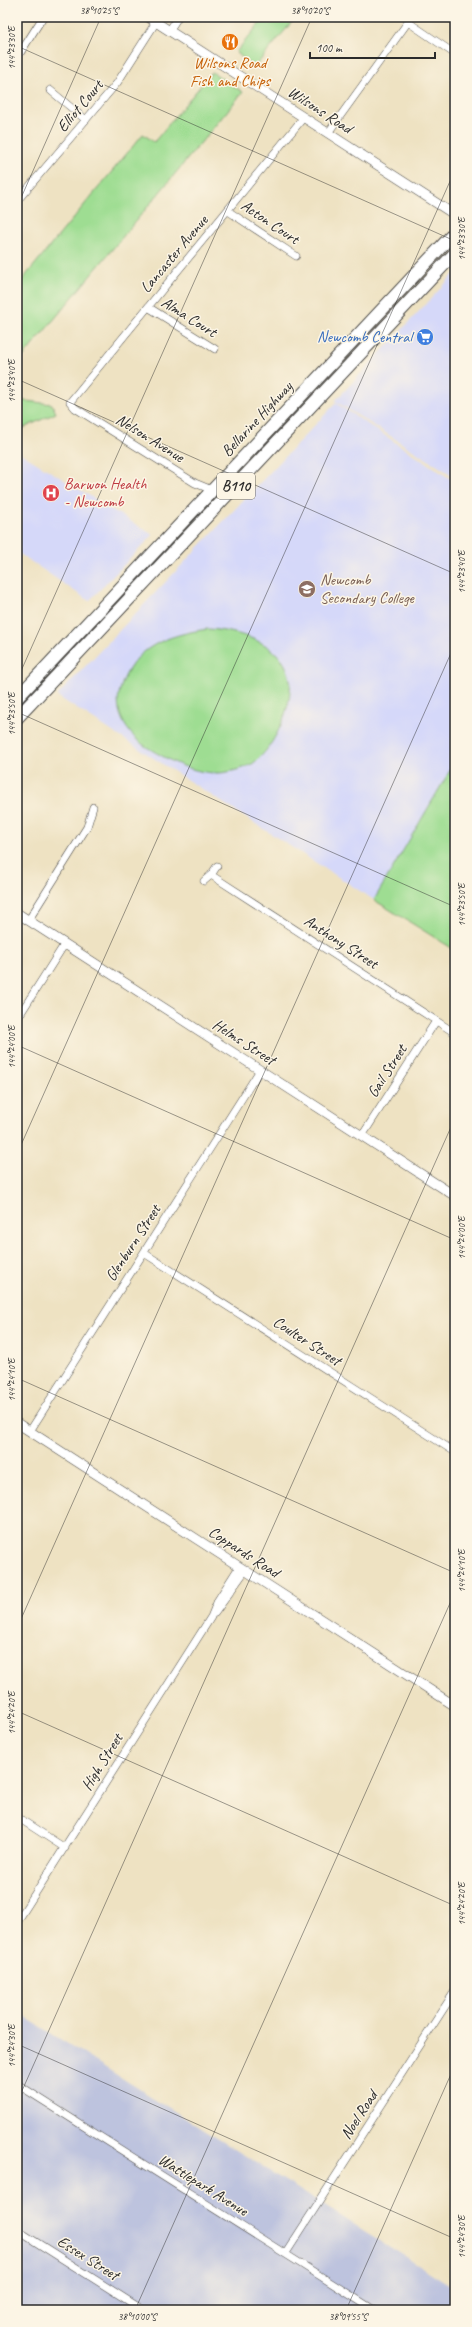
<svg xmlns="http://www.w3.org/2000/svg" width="472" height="2327" font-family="Caveat,sans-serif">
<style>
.built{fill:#d5d8f9}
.industrial{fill:#bdc3de}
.green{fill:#9edd92;stroke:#64845e}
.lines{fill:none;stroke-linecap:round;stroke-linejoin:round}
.minor-casing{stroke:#484642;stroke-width:8}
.tertiary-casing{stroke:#484642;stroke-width:10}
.trunk-casing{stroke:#484642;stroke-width:14}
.minor{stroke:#fff;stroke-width:7}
.tertiary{stroke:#fff;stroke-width:9}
.trunk{stroke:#fff;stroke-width:12}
.ticks{fill:none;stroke:#2b2b2b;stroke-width:1;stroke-opacity:0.45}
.labels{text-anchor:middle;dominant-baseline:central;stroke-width:3;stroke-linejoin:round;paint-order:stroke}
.shield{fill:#fcf5e5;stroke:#6a6863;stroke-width:1}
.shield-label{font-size:15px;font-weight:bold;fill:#2b2b2b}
.food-label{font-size:16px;fill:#c56008;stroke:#fcf5e5}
.street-label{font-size:16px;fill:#2b2b2b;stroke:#fcf5e5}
.shop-label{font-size:16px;fill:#366cbe;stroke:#fcf5e5;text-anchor:end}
.health-label{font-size:16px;fill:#be3a42;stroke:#fcf5e5;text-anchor:start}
.education-label{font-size:16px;fill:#785e54;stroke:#fcf5e5;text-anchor:start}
.neatline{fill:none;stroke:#2b2b2b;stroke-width:1.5}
.ticks-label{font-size:10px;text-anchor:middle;fill:#2b2b2b}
</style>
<rect width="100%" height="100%" fill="#fcf5e5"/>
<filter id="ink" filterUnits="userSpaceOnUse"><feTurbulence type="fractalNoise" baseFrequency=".025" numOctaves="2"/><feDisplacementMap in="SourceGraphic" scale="8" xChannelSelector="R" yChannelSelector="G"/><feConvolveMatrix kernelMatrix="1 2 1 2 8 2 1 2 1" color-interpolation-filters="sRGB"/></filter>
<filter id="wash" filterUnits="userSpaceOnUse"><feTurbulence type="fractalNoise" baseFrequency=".012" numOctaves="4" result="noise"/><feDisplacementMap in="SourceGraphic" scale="16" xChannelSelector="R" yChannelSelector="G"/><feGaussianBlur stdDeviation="0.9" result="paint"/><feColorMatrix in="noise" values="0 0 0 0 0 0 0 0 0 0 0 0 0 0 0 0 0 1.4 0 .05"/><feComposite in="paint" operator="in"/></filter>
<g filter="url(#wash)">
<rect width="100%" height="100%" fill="#eee2c2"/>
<!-- built -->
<path class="built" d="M455,273v204l-120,-76z
M336,403l119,79v280l-81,138 -317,-204z
M17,451l136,84 -64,66 -72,-49z"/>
<!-- industrial -->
<path class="industrial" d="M17,2012l438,276v22h-438z"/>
<!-- green -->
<path class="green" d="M265,17h31l-42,51 -18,-16z
M212,72l31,20 -226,272v-78l126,-152 11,8z
M17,400l35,4 4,9 -39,18z
M208,629c29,2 73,13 81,46 7,26 -15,75 -37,89 -10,5 -24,9 -35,9 -26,0 -51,-14 -72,-27 -18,-12 -32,-35 -25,-56 12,-43 47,-55 88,-61z
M455,762v188l-81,-50z"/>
</g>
<g filter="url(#ink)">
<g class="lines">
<defs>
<path id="minor" d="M169,31l9,-14
M17,58l26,-41
M50,90l36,30
M328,133l80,-111 47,32
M17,201l100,-118 39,-61
M228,211l68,45
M148,307l67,42
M212,490l-17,-7 -120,-75 -5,-6 234,-285
M217,866l-6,9 244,158
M204,881l7,-6
M28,921l59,-94 6,-20
M17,1019l47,-74
M362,1136l74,-115
M144,1253l311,199
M30,1431l230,-361
M215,1613l30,-42
M17,1817l48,31
M17,1922l194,-305 7,-17 21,-33
M17,2084l357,226
M17,2230l126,80
M286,2253l169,-262"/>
<path id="tertiary" d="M148,17l307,198
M17,913l438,283
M17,1423l438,283"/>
<path id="trunk" d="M17,698l438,-466
M17,718l438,-465"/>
</defs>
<!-- minor casing -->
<use href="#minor" class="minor-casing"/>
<!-- tertiary casing -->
<use href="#tertiary" class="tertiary-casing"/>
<!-- trunk casing -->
<use href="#trunk" class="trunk-casing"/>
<!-- minor -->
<use href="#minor" class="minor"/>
<!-- tertiary -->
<use href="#tertiary" class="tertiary"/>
<!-- trunk -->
<use href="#trunk" class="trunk"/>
</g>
</g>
<!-- ticks -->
<path class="ticks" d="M17,46l438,195M17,207l84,-190M17,379l438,195M17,680l295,-663M17,712l438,195M17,1045l438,195M17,1154l438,-984M17,1378l438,195M17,1628l438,-984M17,1711l438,195M17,2044l438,195M17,2102l438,-984M135,2310l320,-718M346,2310l109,-245"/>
<!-- icons -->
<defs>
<symbol id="restaurant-disc" viewBox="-11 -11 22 22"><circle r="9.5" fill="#e8710a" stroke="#fcf5e5"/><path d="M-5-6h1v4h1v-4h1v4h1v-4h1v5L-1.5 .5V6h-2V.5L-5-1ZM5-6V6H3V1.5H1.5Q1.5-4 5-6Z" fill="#fff"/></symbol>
<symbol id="supermarket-disc" viewBox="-11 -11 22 22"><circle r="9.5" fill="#3f7fe0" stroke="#fcf5e5"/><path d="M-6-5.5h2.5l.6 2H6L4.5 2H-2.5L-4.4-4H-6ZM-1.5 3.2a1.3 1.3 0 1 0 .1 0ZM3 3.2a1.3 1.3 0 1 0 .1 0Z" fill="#fff"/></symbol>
<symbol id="hospital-disc" viewBox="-11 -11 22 22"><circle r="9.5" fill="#e0444e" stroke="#fcf5e5"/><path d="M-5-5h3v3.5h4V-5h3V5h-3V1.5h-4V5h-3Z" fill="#fff"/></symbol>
<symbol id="school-disc" viewBox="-11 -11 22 22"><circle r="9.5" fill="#8d6e63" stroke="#fcf5e5"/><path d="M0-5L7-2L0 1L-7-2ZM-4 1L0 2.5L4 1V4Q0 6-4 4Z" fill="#fff"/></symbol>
</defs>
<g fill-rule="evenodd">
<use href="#restaurant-disc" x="220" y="32" width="20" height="20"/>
<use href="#supermarket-disc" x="415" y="327" width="20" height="20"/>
<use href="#hospital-disc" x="41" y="483" width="20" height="20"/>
<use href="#school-disc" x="297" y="579" width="20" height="20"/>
</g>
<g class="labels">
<!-- shield labels -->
<rect class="shield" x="217" y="473" width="38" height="26" rx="3"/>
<g class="shield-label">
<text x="236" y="486">B110</text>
</g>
<!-- food labels -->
<g class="food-label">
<text x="230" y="63">Wilsons Road<tspan x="230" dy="18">Fish and Chips</tspan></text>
</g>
<!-- street labels -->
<g class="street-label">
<text transform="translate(80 106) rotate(-50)">Elliot Court</text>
<text transform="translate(320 110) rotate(33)">Wilsons Road</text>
<text transform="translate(270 222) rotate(34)">Acton Court</text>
<text transform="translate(174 254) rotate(-50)">Lancaster Avenue</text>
<text transform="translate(189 317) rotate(32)">Alma Court</text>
<text transform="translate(257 419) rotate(-47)">Bellarine Highway</text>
<text transform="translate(150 438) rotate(32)">Nelson Avenue</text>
<text transform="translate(341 942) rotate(33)">Anthony Street</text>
<text transform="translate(244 1042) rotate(33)">Helms Street</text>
<text transform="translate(387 1071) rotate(-57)">Gail Street</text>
<text transform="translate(133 1243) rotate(-57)">Glenburn Street</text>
<text transform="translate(307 1341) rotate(33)">Coulter Street</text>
<text transform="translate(244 1552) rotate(33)">Coppards Road</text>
<text transform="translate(102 1762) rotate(-58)">High Street</text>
<text transform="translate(359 2115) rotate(-57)">Noel Road</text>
<text transform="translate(203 2185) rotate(32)">Wattlepark Avenue</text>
<text transform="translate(88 2258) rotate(32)">Essex Street</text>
</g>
<!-- shop labels -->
<g class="shop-label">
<text x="412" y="337">Newcomb Central</text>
</g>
<!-- health labels -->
<g class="health-label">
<text x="64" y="484">Barwon Health<tspan x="64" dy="18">- Newcomb</tspan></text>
</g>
<!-- education labels -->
<g class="education-label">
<text x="320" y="580">Newcomb<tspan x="320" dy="18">Secondary College</tspan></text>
</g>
</g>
<!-- margin -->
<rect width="472" height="2327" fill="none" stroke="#fcf5e5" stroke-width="44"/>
<!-- scale -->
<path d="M310 52v6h125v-6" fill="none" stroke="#2b2b2b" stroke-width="2"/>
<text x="316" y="52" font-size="12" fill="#2b2b2b" stroke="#fcf5e5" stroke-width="3" paint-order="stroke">100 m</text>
<rect x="22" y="22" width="428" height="2283" class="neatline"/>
<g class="ticks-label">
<text x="99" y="14">38°10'25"S</text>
<text x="310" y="14">38°10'20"S</text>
<text transform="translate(11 48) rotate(-90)" y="4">144°23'30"E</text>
<text transform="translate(461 239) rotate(-90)" y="4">144°23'30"E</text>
<text transform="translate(11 381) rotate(-90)" y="4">144°23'40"E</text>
<text transform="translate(461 572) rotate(-90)" y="4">144°23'40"E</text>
<text transform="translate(11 714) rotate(-90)" y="4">144°23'50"E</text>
<text transform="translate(461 905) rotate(-90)" y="4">144°23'50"E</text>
<text transform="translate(11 1047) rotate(-90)" y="4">144°24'00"E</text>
<text transform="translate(461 1238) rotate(-90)" y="4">144°24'00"E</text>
<text transform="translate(11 1380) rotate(-90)" y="4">144°24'10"E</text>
<text transform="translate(461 1571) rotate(-90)" y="4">144°24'10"E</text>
<text transform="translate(11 1713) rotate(-90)" y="4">144°24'20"E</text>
<text transform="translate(461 1904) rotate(-90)" y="4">144°24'20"E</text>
<text transform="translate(11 2046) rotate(-90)" y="4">144°24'30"E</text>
<text transform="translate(461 2237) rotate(-90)" y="4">144°24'30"E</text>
<text x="137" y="2320">38°10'00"S</text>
<text x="348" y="2320">38°09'55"S</text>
</g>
</svg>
